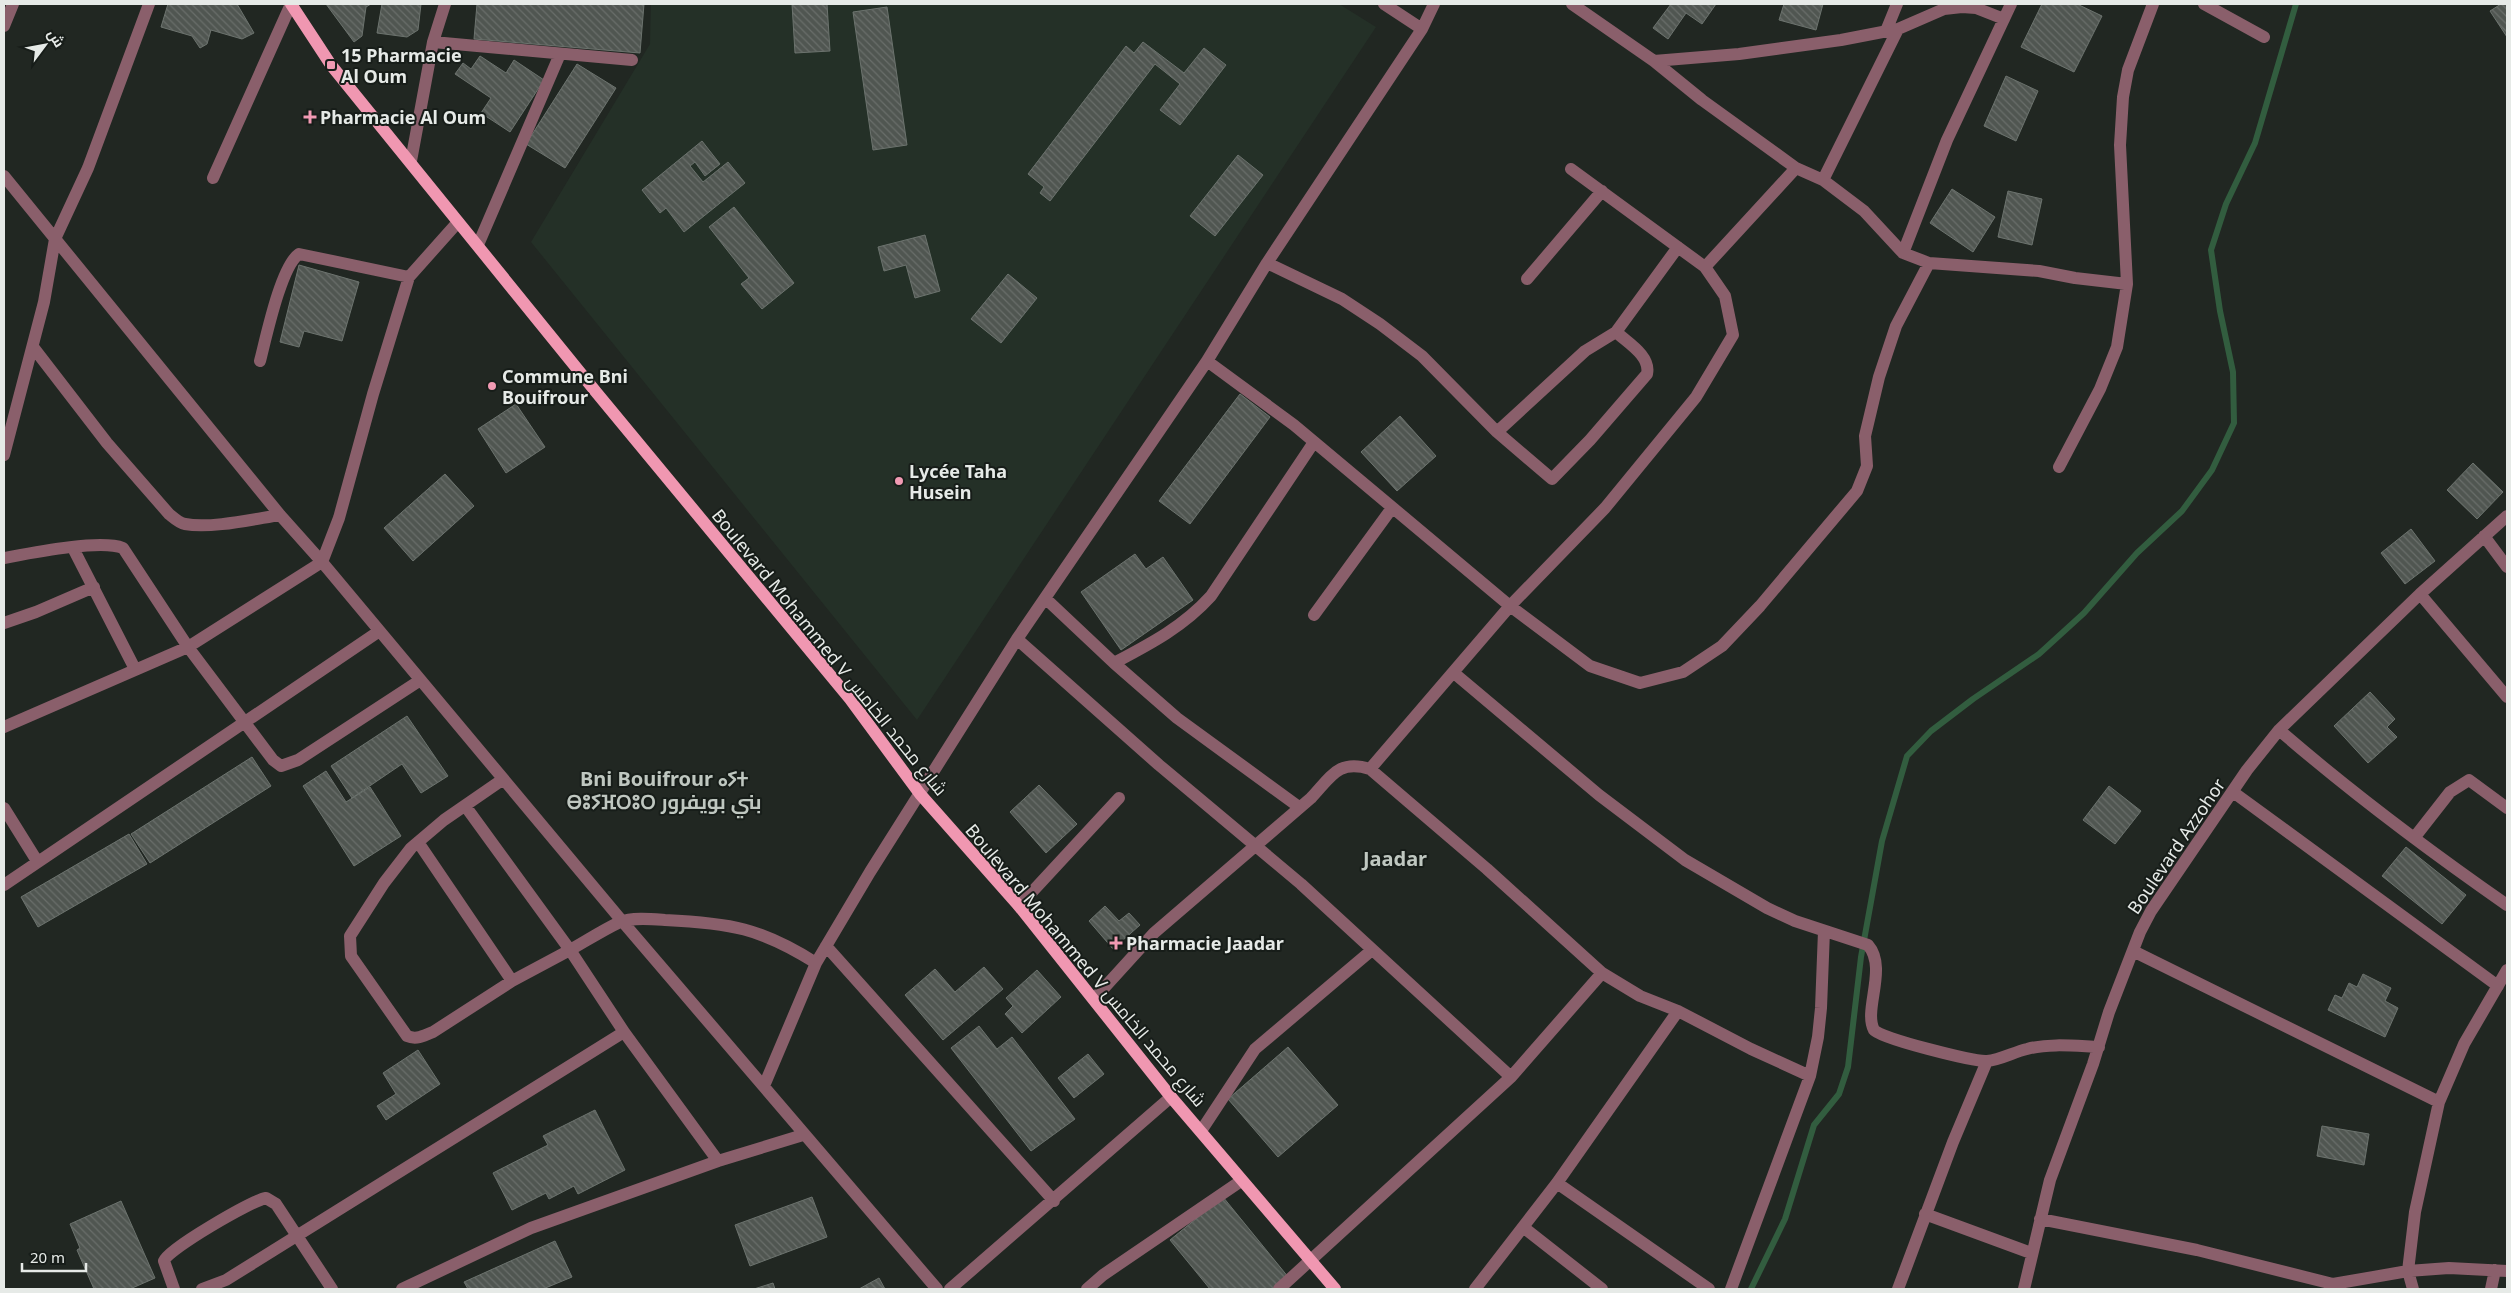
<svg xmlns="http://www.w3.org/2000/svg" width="2511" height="1293" font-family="'Noto Sans',Cairo,'Noto Sans Tifinagh',sans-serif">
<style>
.built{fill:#243027}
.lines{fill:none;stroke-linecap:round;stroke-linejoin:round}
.stream{stroke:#325d3f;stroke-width:6}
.building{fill:url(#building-back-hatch);stroke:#6c736e}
.minor{stroke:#8a5f6b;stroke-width:12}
.major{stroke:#f097b1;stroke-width:12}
.poi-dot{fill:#f19ab3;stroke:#171d19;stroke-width:2}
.labels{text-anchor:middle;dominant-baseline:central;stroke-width:4;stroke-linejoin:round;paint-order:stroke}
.poi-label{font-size:18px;font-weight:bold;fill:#e6eae7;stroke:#171d19;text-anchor:start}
.street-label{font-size:18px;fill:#e6eae7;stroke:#171d19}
.quarter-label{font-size:20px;font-weight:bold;fill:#bfc7c0;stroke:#171d19}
</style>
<defs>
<pattern id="building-back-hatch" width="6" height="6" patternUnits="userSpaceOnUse" patternTransform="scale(1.25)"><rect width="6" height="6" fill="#505651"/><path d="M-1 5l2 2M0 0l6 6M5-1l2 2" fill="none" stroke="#696e6a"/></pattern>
</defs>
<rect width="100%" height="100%" fill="#212722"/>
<!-- built -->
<path class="built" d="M651,4h688l37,23 -459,693 -386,-478 119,-198z"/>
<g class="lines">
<!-- stream -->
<path class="stream" d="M1751,1289l34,-70 29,-94 25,-31 9,-27 13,-110 21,-116 25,-85 24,-25 42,-32 66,-45 45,-41 53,-60 45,-42 30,-41 22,-47 -1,-51 -13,-61 -9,-61 15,-46 29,-61 41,-139"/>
</g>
<!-- building -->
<path class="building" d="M168,4h69l17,29 -12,6 -31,-9 -4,14 -7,4 -8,-12 -31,-9z
M326,4h45l-5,3 -4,29 -8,6z
M382,4h39l-3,26 -11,7 -30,-4z
M477,4h167l-4,49 -166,-14z
M792,4h35l3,47 -35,2z
M1671,4h45l-14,20 -16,-11 -18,26 -15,-11z
M1784,4h39l-7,26 -37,-10z
M2042,4h35l25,12 -28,56 -53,-25z
M2501,4h6v33l-17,-26z
M887,7l20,138 -34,5 -20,-138z
M1143,42l41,31 20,-25 22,17 -46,60 -20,-15 20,-26 -25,-20 -105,137 -10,-8 4,-6 -16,-13 98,-128 8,7z
M480,56l26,17 8,-13 30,20 -34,52 -29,-19 10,-15 -36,-24 8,-11 8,6z
M577,64l39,24 -51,80 -39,-24z
M2006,76l32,15 -22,50 -32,-15z
M702,141l18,23 -15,12 -10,-14 -5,4 13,16 25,-20 17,21 -61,49 -18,-24 -6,5 -18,-23z
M1238,155l25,20 -48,61 -25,-20z
M1952,189l43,28 -22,35 -43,-29z
M2008,191l34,8 -10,46 -34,-8z
M734,207l60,76 -32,26 -21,-25 8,-6 -40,-51z
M925,235l15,56 -25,7 -9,-33 -22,6 -6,-24z
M299,265l60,17 -17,59 -38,-10 -5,16 -19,-5z
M1008,274l29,24 -36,45 -30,-24z
M1240,394l30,23 -80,107 -31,-23z
M516,404l29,43 -39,26 -28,-44z
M1400,416l36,40 -39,35 -36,-39z
M2473,463l30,29 -26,27 -30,-29z
M445,474l29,32 -61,55 -29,-33z
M2411,529l24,32 -30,23 -24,-31z
M1135,554l11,15 17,-12 30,43 -72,50 -40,-58z
M2370,692l25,27 -8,8 10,10 -29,26 -34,-37z
M407,716l41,60 -27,17 -19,-29 -50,34 -21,-32z
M252,757l19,29 -121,77 -19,-29z
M326,771l20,31 24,-15 31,49 -47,30 -51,-80z
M1039,785l38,39 -31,29 -36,-41z
M2109,786l32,25 -26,33 -32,-24z
M129,834l18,30 -109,63 -17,-30z
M2406,847l60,48 -24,29 -60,-48z
M1105,906l14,15 10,-8 11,12 -27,24 -24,-28z
M984,967l19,22 -60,51 -38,-45 30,-26 20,23z
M1037,970l24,27 -39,36 -17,-19 8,-8 -7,-8z
M2363,974l28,14 -6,13 13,7 -13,29 -57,-27 7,-15 7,3 7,-15 8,4z
M979,1026l18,23 15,-12 63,82 -44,32 -80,-103z
M1288,1047l50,58 -60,52 -50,-58z
M418,1050l22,34 -54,36 -9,-14 19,-12 -13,-21z
M1088,1054l16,20 -30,24 -16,-20z
M595,1110l30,60 -47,24 -4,-8 -25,13 -3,-6 -34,17 -19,-37 55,-28 -5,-9z
M2322,1126l47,8 -5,31 -47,-9z
M812,1197l15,40 -77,29 -15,-41z
M1223,1197l66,81 -13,11h-66l-40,-49z
M121,1201l34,77 -25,11h-36l-17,-39 3,-2 -10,-24z
M555,1241l17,36 -29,12h-75l-4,-7z
M879,1278l6,11h-26z
M773,1283l2,6h-21z"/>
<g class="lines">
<!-- minor -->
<path class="minor" d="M1384,4l38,25
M1572,4l82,57 48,39 94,68 27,12 41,31 39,42 26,10 110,8 36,7 52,6
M2204,4l60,33
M4,26l9,-22
M1886,31l11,-27
M433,42l199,18
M1654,61l85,-7 102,-14 57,-11 46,-20 18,-2 14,1 28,11
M411,161l22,-119 12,-38
M4,176l276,339 42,47 300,359 315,368
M213,178l78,-174
M1823,180l75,-151
M478,245l82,-191
M1903,253l44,-113 64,-136
M1267,263l75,36 38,25 42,32 75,76 55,47 38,-39 57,-66c4,-18 -19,-31 -31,-42
M1705,267l91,-99
M1527,279l75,-88
M33,347l74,96 62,71c5,4 10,9 16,10 25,5 69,-5 95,-9
M260,361c6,-23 21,-95 39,-107l110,23
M1207,361l87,64 216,181 80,60 50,17 43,-11 39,-26 38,-40 97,-115 10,-25 -2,-30 14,-59 17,-51 33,-63
M1497,432l88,-81 31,-19 62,-85
M4,455l40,-153 11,-63 33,-71 61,-164
M2059,467l41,-78 17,-42 10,-63 -7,-139 3,-48 5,-27 25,-66
M2484,536l23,31
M73,548l62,121
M4,558c27,-5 96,-19 119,-10l65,99 85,113 8,6 17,-6 121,-79
M2420,594l87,103
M1045,598l69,65 63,55 122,89
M1314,615l78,-107
M4,623l32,-11 58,-25
M1017,639l142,126 142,119 210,193
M1114,663c36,-19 69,-36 97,-67l103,-154
M1454,673l145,122 86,65 82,48 28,13 73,24c20,23 -5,65 6,85 5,8 101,32 113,31 13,-1 27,-9 40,-12 23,-6 48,-3 72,-2
M4,727l184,-80 134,-85 17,-44 34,-124 36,-117 49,-55
M2279,730c73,63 149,120 228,175
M1370,769l140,-163 95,-98 91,-111 37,-62 -8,-39 -20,-29 -134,-98
M2233,792l265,194
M466,807l104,143 -58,31 -79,51c-9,4 -17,8 -26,4l-56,-80 -1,-20 34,-53 27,-35 33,-28 58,-40
M4,808l33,53
M2414,838l36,-46 19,-12 38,28
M418,842l94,139
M4,885l374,-253
M1019,906l100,-108
M826,946l228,255
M2133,951l306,151
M1094,999l60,-66 157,-135c20,-21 27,-39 59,-29l117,100 115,104 38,23 38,15 73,38 59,27
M624,1032l94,129
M764,1086l52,-123 54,-91 147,-233 190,-278 60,-98 155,-234 12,-25
M1201,1131l54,-82 117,-99
M1557,1183l152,106
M1925,1214l106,39
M2040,1219l157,31 136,34 75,-13 41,-3 58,3
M1523,1227l79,62
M174,1289l-10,-28c4,-12 87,-60 102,-63l10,6 56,85
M202,1289l24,-9 398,-248 -54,-82c16,-9 33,-20 50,-28 12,-5 32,-3 45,-2 65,3 96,8 151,43
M402,1289l129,-61 187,-67 85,-26
M950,1289l221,-192
M1087,1289l16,-14 138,-94
M1279,1289l232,-212 91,-104
M1475,1289l82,-106 121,-172
M1731,1289l79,-213 8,-39 3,-29 3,-77
M1898,1289l55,-147 34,-81
M2024,1289l26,-109 43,-116 16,-52 31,-80 11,-21 96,-141 32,-40 141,-136 87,-78
M2413,1289l-5,-18 7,-59 24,-110 25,-58 43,-74
M2491,1289l4,-19"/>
<!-- major -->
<path class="major" d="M291,4l40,61 265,327 254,307 70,95 99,112 152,191 164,192"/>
</g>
<!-- markers -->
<g class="poi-dot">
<rect x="326" y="60" width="10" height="10" rx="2.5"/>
<path d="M307.5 109.5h5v5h5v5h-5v5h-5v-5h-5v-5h5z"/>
<circle cx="492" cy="386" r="5"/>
<circle cx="899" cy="481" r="5"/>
<path d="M1113.5 935.5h5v5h5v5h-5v5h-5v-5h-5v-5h5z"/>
</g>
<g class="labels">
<!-- poi labels -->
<g class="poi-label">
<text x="341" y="55">15 Pharmacie<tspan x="341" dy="21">Al Oum</tspan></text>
<text x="320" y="117">Pharmacie Al Oum</text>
<text x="502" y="376">Commune Bni<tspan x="502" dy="21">Bouifrour</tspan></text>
<text x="909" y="471">Lycée Taha<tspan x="909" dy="21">Husein</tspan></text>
<text x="1126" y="943">Pharmacie Jaadar</text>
</g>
<!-- street labels -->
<g class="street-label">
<text transform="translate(830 652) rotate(51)">Boulevard Mohammed V شارع محمد الخامس</text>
<text transform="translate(2176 846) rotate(-56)">Boulevard Azzohor</text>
<text transform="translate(1086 965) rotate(50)">Boulevard Mohammed V شارع محمد الخامس</text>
</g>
<!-- quarter labels -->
<g class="quarter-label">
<text x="664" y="778">Bni Bouifrour ⴰⵢⵜ<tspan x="664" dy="23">ⴱⵓⵢⴼⵔⵓⵔ بني بويفرور</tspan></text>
<text x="1395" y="858">Jaadar</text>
</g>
</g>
<!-- border -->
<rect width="2511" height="1293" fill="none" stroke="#e6eae7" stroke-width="10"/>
<!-- north arrow -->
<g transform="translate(45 45) rotate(58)" stroke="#171d19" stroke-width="4" paint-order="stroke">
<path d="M0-4L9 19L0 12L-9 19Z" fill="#e6eae7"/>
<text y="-8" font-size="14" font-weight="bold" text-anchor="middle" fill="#e6eae7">ش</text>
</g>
<!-- scale -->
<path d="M22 1263v8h64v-8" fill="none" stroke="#e6eae7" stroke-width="2.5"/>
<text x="30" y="1263" font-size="15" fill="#e6eae7" stroke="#171d19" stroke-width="4" paint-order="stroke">20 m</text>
</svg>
